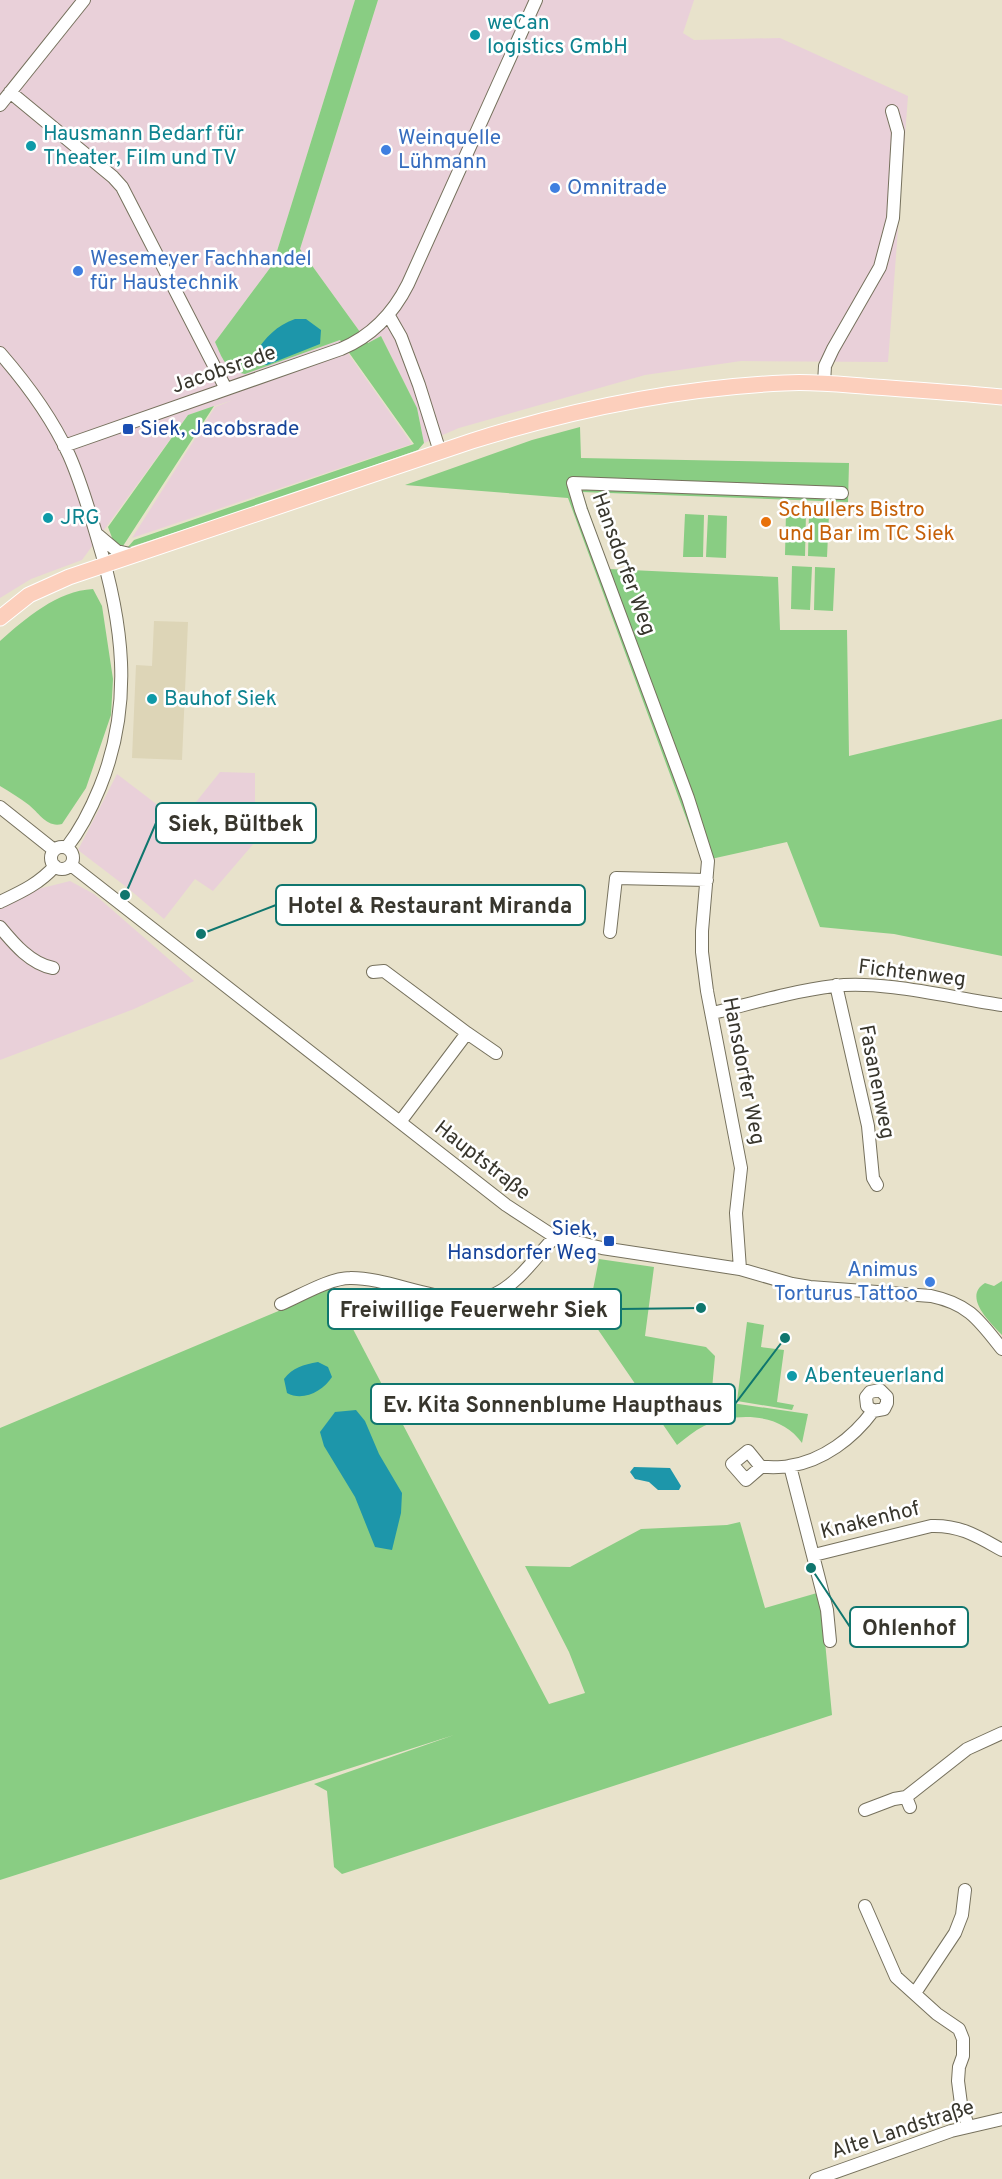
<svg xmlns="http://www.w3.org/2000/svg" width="1002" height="2179" font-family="Overpass,sans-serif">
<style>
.commercial{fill:#e9d0d9}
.built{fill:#ddd5b7}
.green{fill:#89cd83}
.water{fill:#1d96aa}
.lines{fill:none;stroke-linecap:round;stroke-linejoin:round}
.minor-casing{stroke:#76715d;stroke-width:14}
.major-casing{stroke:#fff;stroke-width:17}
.minor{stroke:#fff;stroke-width:12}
.major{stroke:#fccfbc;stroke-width:15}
.culture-dot{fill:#0f9aa8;stroke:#fff;stroke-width:2}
.shop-dot{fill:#3f7fe0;stroke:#fff;stroke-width:2}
.transit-dot{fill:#1a4fb4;stroke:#fff;stroke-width:2}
.food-dot{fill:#e8710a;stroke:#fff;stroke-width:2}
.labels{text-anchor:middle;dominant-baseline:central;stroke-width:5;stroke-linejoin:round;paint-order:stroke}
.culture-label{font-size:21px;fill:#0d838f;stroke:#fff;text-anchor:start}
.shop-label{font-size:21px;fill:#366cbe;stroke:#fff;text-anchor:start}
.street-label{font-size:21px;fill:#38362d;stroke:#fff}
.transit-label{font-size:21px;fill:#164399;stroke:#fff;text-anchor:start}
.food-label{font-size:21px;fill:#c56008;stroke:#fff;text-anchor:start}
.leader{fill:none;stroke:#0f766e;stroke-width:2}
.callout-dot{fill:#0f766e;stroke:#fff;stroke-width:2}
.callout{fill:#fff;stroke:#0f766e;stroke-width:2}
.callout-label{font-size:22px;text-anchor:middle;font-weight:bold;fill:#38362d}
</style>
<rect width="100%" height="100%" fill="#e8e2cb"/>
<!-- commercial -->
<path class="commercial" d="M0,0h355l-82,264 -58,78 30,32 95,-34 10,16 62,88 -280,94 83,-131 18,-7 -45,15 -106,145 -51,19 -31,19z
M378,0h316l-11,33 11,7 86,-2 128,58 -20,266 -147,-1 -96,14 -186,53 -35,15 -7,-35 -36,-72 -13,7 -68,-94z
M220,772l35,1v69l-42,49 -18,-12 -31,40 -35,-30 -51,-39 39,-76 63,48z
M70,881l24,13 100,87 -60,28 -134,51v-155l30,-14z"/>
<!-- built -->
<path class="built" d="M154,621l34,1 -6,138 -50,-2 4,-93 16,1z"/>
<!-- green -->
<path class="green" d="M355,0h23l-78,249 68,94 13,-7 36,72 7,35 -6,7 -143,50 -148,48 7,-8 280,-96 -74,-104 -95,34c-19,-3 -23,-16 -30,-32l58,-78z
M214,406l-91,140 -9,-3 -6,-16 80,-112z
M580,427l1,31 268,5 -1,39 -266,-10 27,77 169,8 2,53h67l2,126 153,-37v237l-108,-22 -74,-7 -33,-85 -85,19 -134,-363 -163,-13 127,-45z
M786,512l20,1 -1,43 -20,-1z
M809,513l20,1 -2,43 -19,-1z
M685,514l19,1 -1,42h-20z
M708,515l19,1 -1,42 -20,-1z
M792,566l20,1 -2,43 -19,-1z
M815,567l20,1 -2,43 -19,-1z
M93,589l9,17 11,73 -2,36 -25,73 -24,36c-15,4 -23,-11 -33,-19 -9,-7 -19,-13 -29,-19v-145c26,-23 57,-50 93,-52z
M599,1259l55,8 -9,69 61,11 9,9 -4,44 97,14 -6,29c-21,-31 -67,-31 -98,-17 -10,5 -18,12 -27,19l-89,-130z
M1002,1281v54c-11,-12 -40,-38 -17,-52l9,3z
M331,1287l218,417 36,-11 -16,-41 -44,-86 45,1 71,-38 86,-4 13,-3 25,86 52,-15 5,17 10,105 -490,159 -8,-7 -7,-76 -13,-7 140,-49 -454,145v-452l288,-121z
M747,1322l17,3 -3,22 23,3 -7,52 17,3 -2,5 -55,-9z"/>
<!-- water -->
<path class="water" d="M295,319h11l15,11 -1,14 -53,21 -10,-2 -2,-10c11,-16 21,-27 40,-34z
M318,1362l10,5 4,10c-9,14 -29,25 -45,16l-3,-14c9,-12 19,-14 34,-17z
M356,1410l9,11 14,33 23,39 -1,20 -9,37 -17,-3 -20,-50 -31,-51 -4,-14 15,-20z
M634,1467l36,1 11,18 -2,4h-21l-9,-8 -14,-3 -5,-7z"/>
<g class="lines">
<defs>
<path id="minor" d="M10,92l103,85 9,10 104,202
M0,105l84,-105
M389,316l12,21 18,48 21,67
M0,353c27,31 52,65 69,102 12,27 20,55 28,82 26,85 37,166 3,250 -9,22 -19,42 -33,60
M824,383l1,-17 8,-17 47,-82 13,-49 5,-86 -6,-21
M64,446l277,-97c31,-13 52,-35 67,-65l128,-284
M98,535l19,16 17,4
M0,807l54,43
M51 858a11 11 0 1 1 22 0a11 11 0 1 1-22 0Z
M71,865l435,340 49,32 47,11 138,21 52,15 18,3 121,9c38,8 48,24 71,53
M0,902c21,-10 39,-18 55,-36
M0,927c14,17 31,37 53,41
M610,932l6,-54 91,2
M373,972l11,-1 83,62
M836,985l32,141 5,52 4,7
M713,1013c40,-10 80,-22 121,-27 49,-6 118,12 168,19
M400,1122l67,-89 29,20
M740,1269l-4,-56 5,-45 -34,-177 -5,-39v-21l6,-70 -20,-63 -107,-288 -8,-27 269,10
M281,1304c19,-8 49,-26 69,-26 42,-1 106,35 145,16 24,-11 42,-39 60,-57
M790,1466l37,144 3,31
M761,1467l-15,13 -14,-16 16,-13 13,16c9,0 19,1 28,-1 34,-5 64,-28 84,-55l11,-2 3,-6v-6l-7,-7 -10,2 -4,5 1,9 6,5
M814,1555l117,-29c29,-1 46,10 71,24
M910,1807l-4,-10 61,-48 35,-16
M865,1810l29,-11 12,-2
M865,1906l31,71 41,37 22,15 4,10v17l-4,11 -1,14 3,23 7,22
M915,1993l40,-60 7,-18 3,-25
M816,2179l135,-48 51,-12"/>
<path id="major" d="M0,618l29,-23 40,-18 403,-136c102,-32 206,-53 312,-58 31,-2 61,2 91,4 42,3 85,6 127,10"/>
</defs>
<!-- minor casing -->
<use href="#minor" class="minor-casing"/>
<!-- major casing -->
<use href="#major" class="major-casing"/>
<!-- minor -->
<use href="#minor" class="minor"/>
<!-- major -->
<use href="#major" class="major"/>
</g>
<!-- markers -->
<g class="culture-dot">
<circle cx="475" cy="35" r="6"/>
<circle cx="31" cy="146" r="6"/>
<circle cx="48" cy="518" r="6"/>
<circle cx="152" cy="699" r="6"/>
<circle cx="792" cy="1376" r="6"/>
</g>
<g class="shop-dot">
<circle cx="386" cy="150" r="6"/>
<circle cx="555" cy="188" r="6"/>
<circle cx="78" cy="271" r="6"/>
<circle cx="930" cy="1282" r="6"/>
</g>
<g class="transit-dot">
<rect x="122" y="423" width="12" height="12" rx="3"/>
<rect x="603" y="1235" width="12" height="12" rx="3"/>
</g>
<circle class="food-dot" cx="766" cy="522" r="6"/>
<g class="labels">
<!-- culture labels -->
<g class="culture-label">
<text x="487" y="23">weCan<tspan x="487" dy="24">logistics GmbH</tspan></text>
<text x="43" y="134">Hausmann Bedarf für<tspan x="43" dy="24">Theater, Film und TV</tspan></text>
<text x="60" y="518">JRG</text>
<text x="164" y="699">Bauhof Siek</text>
<text x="804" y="1376">Abenteuerland</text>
</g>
<!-- shop labels -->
<g class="shop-label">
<text x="398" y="138">Weinquelle<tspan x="398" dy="24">Lühmann</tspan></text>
<text x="567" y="188">Omnitrade</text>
<text x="90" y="259">Wesemeyer Fachhandel<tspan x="90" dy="24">für Haustechnik</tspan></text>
<text x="918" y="1270" text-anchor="end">Animus<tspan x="918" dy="24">Torturus Tattoo</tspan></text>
</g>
<!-- street labels -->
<g class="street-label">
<text transform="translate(224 370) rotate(-19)">Jacobsrade</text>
<text transform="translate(623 564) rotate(70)">Hansdorfer Weg</text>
<text transform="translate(912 974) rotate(7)">Fichtenweg</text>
<text transform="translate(743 1071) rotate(79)">Hansdorfer Weg</text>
<text transform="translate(876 1082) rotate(79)">Fasanenweg</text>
<text transform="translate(482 1161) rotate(38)">Hauptstraße</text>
<text transform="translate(870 1521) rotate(-14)">Knakenhof</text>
<text transform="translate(903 2130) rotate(-18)">Alte Landstraße</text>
</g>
<!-- transit labels -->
<g class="transit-label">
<text x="140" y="429">Siek, Jacobsrade</text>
<text x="597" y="1229" text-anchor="end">Siek,<tspan x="597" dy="24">Hansdorfer Weg</tspan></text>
</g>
<!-- food labels -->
<g class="food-label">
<text x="778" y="510">Schullers Bistro<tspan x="778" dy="24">und Bar im TC Siek</tspan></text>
</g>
</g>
<!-- callouts -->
<path class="leader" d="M125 895L156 823M201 934L276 905M701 1308L621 1309M785 1338L735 1404M811 1568L850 1627"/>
<g class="callout-dot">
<circle cx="125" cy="895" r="6"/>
<circle cx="201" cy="934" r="6"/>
<circle cx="701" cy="1308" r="6"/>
<circle cx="785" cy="1338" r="6"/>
<circle cx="811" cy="1568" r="6"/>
</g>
<g class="callout">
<rect x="156" y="803" width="160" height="40" rx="6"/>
<rect x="276" y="885" width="309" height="40" rx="6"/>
<rect x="328" y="1289" width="293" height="40" rx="6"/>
<rect x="371" y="1384" width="364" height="40" rx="6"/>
<rect x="850" y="1607" width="118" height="40" rx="6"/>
</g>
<g class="callout-label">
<text x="236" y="831">Siek, Bültbek</text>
<text x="430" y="913">Hotel &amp; Restaurant Miranda</text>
<text x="474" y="1317">Freiwillige Feuerwehr Siek</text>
<text x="553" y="1412">Ev. Kita Sonnenblume Haupthaus</text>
<text x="909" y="1635">Ohlenhof</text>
</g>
</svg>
